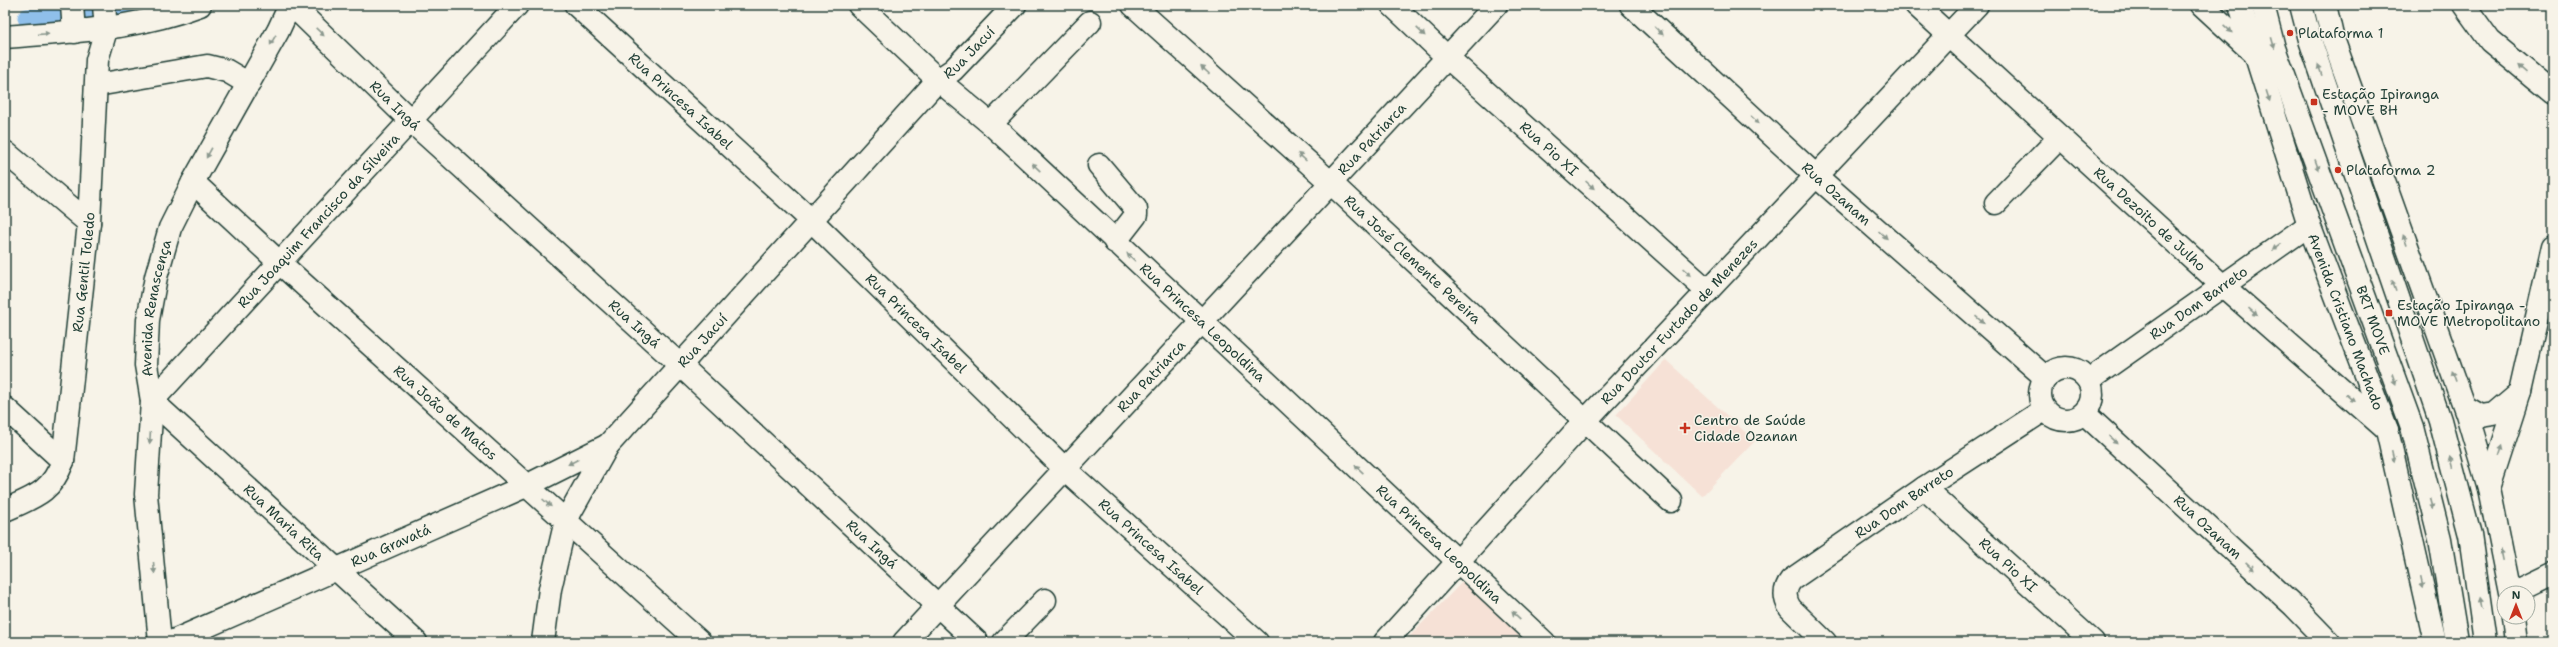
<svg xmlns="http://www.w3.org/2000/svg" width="2558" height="647" font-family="'Shantell Sans',sans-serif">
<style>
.built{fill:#f6e1d6}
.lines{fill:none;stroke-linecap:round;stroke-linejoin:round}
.canal{stroke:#8fbfea;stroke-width:19}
.minor-casing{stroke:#1f3d34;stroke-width:25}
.major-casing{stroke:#1f3d34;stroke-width:25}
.highway-casing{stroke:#1f3d34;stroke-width:25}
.minor{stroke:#f7f3e8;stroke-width:22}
.major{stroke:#f7f3e8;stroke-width:22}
.highway{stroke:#f7f3e8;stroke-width:22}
.oneway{fill:#8b988e}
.poi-dot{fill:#c8321e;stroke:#f7f3e8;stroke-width:1.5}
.labels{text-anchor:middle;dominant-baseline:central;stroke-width:3;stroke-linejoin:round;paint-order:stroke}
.poi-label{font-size:14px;fill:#1f3d34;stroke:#f7f3e8;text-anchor:start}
.street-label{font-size:14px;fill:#1f3d34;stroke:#f7f3e8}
</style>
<rect width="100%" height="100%" fill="#f7f3e8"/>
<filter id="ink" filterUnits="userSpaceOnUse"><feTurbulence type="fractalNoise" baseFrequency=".025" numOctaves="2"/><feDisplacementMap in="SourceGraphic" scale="8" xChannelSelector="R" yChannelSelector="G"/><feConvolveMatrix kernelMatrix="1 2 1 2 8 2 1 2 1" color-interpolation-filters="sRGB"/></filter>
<g filter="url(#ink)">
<!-- built -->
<path class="built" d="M1666,360l89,81 -53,55 -86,-81z
M1469,575l72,67h-137z"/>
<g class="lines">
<!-- canal -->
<path class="canal" d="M27,18l109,-10 9,-3"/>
<defs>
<g id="minor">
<path d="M72,5l2,27"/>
<path id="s1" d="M292,5l118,115 269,244 298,278"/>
<path id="s2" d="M576,5l235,215 255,250 191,172"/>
<path id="s3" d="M859,5l79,75 53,44 553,518"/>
<path id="s4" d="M1133,5l198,178 340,318"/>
<path id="s5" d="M1392,5l55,52 261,234"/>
<path id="s6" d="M1631,5l185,171 230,202"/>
<path id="s7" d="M1916,5l307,281 164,144"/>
<path d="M2202,5l52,48"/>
<path id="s8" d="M2263,5l11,43 138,379 28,112 17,103"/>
<path d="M2301,5l9,35 130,380 30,115 15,107"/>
<path d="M2464,5l26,36 63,52"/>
<path d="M97,85l110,-19 20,5 22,13"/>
<path d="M991,124l99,-102"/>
<path d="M5,152l84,71"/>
<path d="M1099,165l37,44v6l-21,27"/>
<path id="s9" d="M193,182l88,82 419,378"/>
<path d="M1996,203l64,-66"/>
<circle cx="2066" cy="394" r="26"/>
<path id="s10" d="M2089,380l220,-155"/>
<path d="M2465,407l16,9 13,-2 26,-22"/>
<path d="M5,408l58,53"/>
<path id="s11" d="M2085,414l209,192 35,36"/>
<path id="s12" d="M1924,488l169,154"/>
<path d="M2489,488l31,-96 33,-146"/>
<path id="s13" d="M5,510c29,-13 46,-17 58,-49l26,-238 8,-163 9,-30 -2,-25"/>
<path d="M2514,593l39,-19"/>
<path id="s14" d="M160,642l-14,-148 6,-93 -6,-36 2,-45 8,-43 14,-49 23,-46 85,-151 12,-26"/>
<path id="s15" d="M171,642l357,-157 80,-40"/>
<path id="s16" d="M416,642l-264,-241 365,-396"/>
<path id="s17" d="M904,642l592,-637"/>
<path d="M1004,642l41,-42"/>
<path id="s18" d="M1385,642l201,-222 391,-415"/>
<path id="s19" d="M1825,642l-35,-34c-6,-10 -6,-19 1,-28l133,-92 120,-78"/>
</g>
<g id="major">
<path d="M5,37c69,-6 129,-7 195,-32"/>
<path id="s20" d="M543,642l7,-53 16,-69 42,-75 330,-365 15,-10 62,-65"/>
</g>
<g id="highway">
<path id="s21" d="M2240,5l69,220 78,205 48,212"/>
<path d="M2325,5l7,31 135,378 22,74 21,105"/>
<path d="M2513,617l3,25"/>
</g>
</defs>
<!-- minor casing -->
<use href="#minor" class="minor-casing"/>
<!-- major casing -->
<use href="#major" class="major-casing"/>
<!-- highway casing -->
<use href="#highway" class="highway-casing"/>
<!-- minor -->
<use href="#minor" class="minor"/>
<!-- major -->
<use href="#major" class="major"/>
<!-- highway -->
<use href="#highway" class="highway"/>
</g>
<!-- one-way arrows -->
<defs><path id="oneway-solid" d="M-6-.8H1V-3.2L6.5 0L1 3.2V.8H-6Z"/></defs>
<g class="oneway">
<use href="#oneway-solid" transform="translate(2228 29) rotate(43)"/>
<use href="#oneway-solid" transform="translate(1659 31) rotate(43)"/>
<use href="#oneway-solid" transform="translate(320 32) rotate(44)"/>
<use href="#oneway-solid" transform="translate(1421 32) rotate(44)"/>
<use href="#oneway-solid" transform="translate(44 34) rotate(-4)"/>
<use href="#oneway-solid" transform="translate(273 40) rotate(119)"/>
<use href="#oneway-solid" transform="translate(2273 43) rotate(74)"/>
<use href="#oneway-solid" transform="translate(2522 69) rotate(-139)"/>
<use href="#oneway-solid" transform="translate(1205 70) rotate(-138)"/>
<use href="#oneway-solid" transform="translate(2320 70) rotate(-109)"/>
<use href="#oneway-solid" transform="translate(2268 96) rotate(72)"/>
<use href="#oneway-solid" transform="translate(1755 120) rotate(43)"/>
<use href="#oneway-solid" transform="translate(209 153) rotate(119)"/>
<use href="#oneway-solid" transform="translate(1302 157) rotate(-138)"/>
<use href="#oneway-solid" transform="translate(2317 165) rotate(70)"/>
<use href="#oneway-solid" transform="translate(1036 167) rotate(-136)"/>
<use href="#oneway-solid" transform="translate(1590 185) rotate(42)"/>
<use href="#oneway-solid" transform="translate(1883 235) rotate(41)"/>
<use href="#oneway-solid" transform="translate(2405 240) rotate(-110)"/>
<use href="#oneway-solid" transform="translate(2277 247) rotate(144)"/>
<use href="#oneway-solid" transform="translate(1131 257) rotate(-137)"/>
<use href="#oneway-solid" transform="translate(1687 272) rotate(42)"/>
<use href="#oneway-solid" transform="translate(2394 286) rotate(-109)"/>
<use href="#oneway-solid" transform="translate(2253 312) rotate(41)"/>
<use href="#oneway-solid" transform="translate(1980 320) rotate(41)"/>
<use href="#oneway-solid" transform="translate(2454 376) rotate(-110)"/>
<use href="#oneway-solid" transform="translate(2394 379) rotate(70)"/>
<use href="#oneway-solid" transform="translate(2350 398) rotate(41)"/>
<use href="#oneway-solid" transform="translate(150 438) rotate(94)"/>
<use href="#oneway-solid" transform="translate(2113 440) rotate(43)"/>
<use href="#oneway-solid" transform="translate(2501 450) rotate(-72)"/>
<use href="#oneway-solid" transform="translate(2393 456) rotate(77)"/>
<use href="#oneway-solid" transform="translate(573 462) rotate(153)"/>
<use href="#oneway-solid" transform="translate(2451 462) rotate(-104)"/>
<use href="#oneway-solid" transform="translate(1359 469) rotate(-137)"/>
<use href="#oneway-solid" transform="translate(547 503) rotate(42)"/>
<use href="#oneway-solid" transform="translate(2431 504) rotate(75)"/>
<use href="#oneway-solid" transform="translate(2502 555) rotate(-102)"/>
<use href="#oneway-solid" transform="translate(2250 566) rotate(43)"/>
<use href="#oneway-solid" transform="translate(154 568) rotate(85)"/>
<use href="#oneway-solid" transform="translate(2422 583) rotate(77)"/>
<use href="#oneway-solid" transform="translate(2481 603) rotate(-99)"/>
<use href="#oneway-solid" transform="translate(1516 615) rotate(-137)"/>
</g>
</g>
<!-- markers -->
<g class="poi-dot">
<circle cx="2290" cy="33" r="4"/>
<rect x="2310" y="98" width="8" height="8" rx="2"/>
<circle cx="2338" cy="170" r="4"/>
<rect x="2385" y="309" width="8" height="8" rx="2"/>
<path d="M1683 422h4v4h4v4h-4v4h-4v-4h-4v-4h4z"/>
</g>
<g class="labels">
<!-- poi labels -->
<g class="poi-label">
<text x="2298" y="33">Plataforma 1</text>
<text x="2322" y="94">Estação Ipiranga<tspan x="2322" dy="16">- MOVE BH</tspan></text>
<text x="2346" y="170">Plataforma 2</text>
<text x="2397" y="305">Estação Ipiranga -<tspan x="2397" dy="16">MOVE Metropolitano</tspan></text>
<text x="1694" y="420">Centro de Saúde<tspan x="1694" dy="16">Cidade Ozanan</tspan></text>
</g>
<!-- street labels -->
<g class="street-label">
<text stroke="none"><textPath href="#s20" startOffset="744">Rua Jacuí</textPath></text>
<text stroke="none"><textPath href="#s2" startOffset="142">Rua Princesa Isabel</textPath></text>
<text stroke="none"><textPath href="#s1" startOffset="144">Rua Ingá</textPath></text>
<text stroke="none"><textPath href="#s17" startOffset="687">Rua Patriarca</textPath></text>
<text stroke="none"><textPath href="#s5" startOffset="213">Rua Pio XI</textPath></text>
<text stroke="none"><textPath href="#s6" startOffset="279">Rua Ozanam</textPath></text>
<text stroke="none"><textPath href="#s7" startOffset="317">Rua Dezoito de Julho</textPath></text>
<text stroke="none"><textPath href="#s16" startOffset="603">Rua Joaquim Francisco da Silveira</textPath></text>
<text stroke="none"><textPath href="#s4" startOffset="378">Rua José Clemente Pereira</textPath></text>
<text stroke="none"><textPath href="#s13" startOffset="269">Rua Gentil Toledo</textPath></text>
<text stroke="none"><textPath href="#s10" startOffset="134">Rua Dom Barreto</textPath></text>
<text stroke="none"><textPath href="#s14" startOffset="336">Avenida Renascença</textPath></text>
<text stroke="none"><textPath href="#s8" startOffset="334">BRT MOVE</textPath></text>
<text stroke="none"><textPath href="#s21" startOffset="334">Avenida Cristiano Machado</textPath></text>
<text stroke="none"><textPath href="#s18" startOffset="435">Rua Doutor Furtado de Menezes</textPath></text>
<text stroke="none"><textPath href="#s2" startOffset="466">Rua Princesa Isabel</textPath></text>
<text stroke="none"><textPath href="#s3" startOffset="468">Rua Princesa Leopoldina</textPath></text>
<text stroke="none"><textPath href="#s1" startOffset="468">Rua Ingá</textPath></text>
<text stroke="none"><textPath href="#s20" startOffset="351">Rua Jacuí</textPath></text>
<text stroke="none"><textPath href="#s17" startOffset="363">Rua Patriarca</textPath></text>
<text stroke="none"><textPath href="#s9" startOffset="342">Rua João de Matos</textPath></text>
<text stroke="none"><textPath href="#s19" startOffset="216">Rua Dom Barreto</textPath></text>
<text transform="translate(284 522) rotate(43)">Rua Maria Rita</text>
<text stroke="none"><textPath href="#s11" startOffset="167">Rua Ozanam</textPath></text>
<text stroke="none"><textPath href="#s1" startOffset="792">Rua Ingá</textPath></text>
<text stroke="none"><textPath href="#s3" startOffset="792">Rua Princesa Leopoldina</textPath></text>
<text stroke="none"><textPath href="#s15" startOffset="240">Rua Gravatá</textPath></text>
<text stroke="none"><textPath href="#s2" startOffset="790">Rua Princesa Isabel</textPath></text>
<text stroke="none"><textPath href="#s12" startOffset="114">Rua Pio XI</textPath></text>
</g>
</g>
<!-- margin -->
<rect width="2558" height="647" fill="none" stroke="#f7f3e8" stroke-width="20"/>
<rect x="10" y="10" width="2538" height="627" fill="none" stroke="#1f3d34" stroke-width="1.5" filter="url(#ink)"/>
<!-- north arrow -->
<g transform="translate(2516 605)"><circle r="19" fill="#f7f3e8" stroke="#a1aaa0"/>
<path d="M0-3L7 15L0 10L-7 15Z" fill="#c8321e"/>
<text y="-6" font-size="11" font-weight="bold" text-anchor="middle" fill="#1f3d34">N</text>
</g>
</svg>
